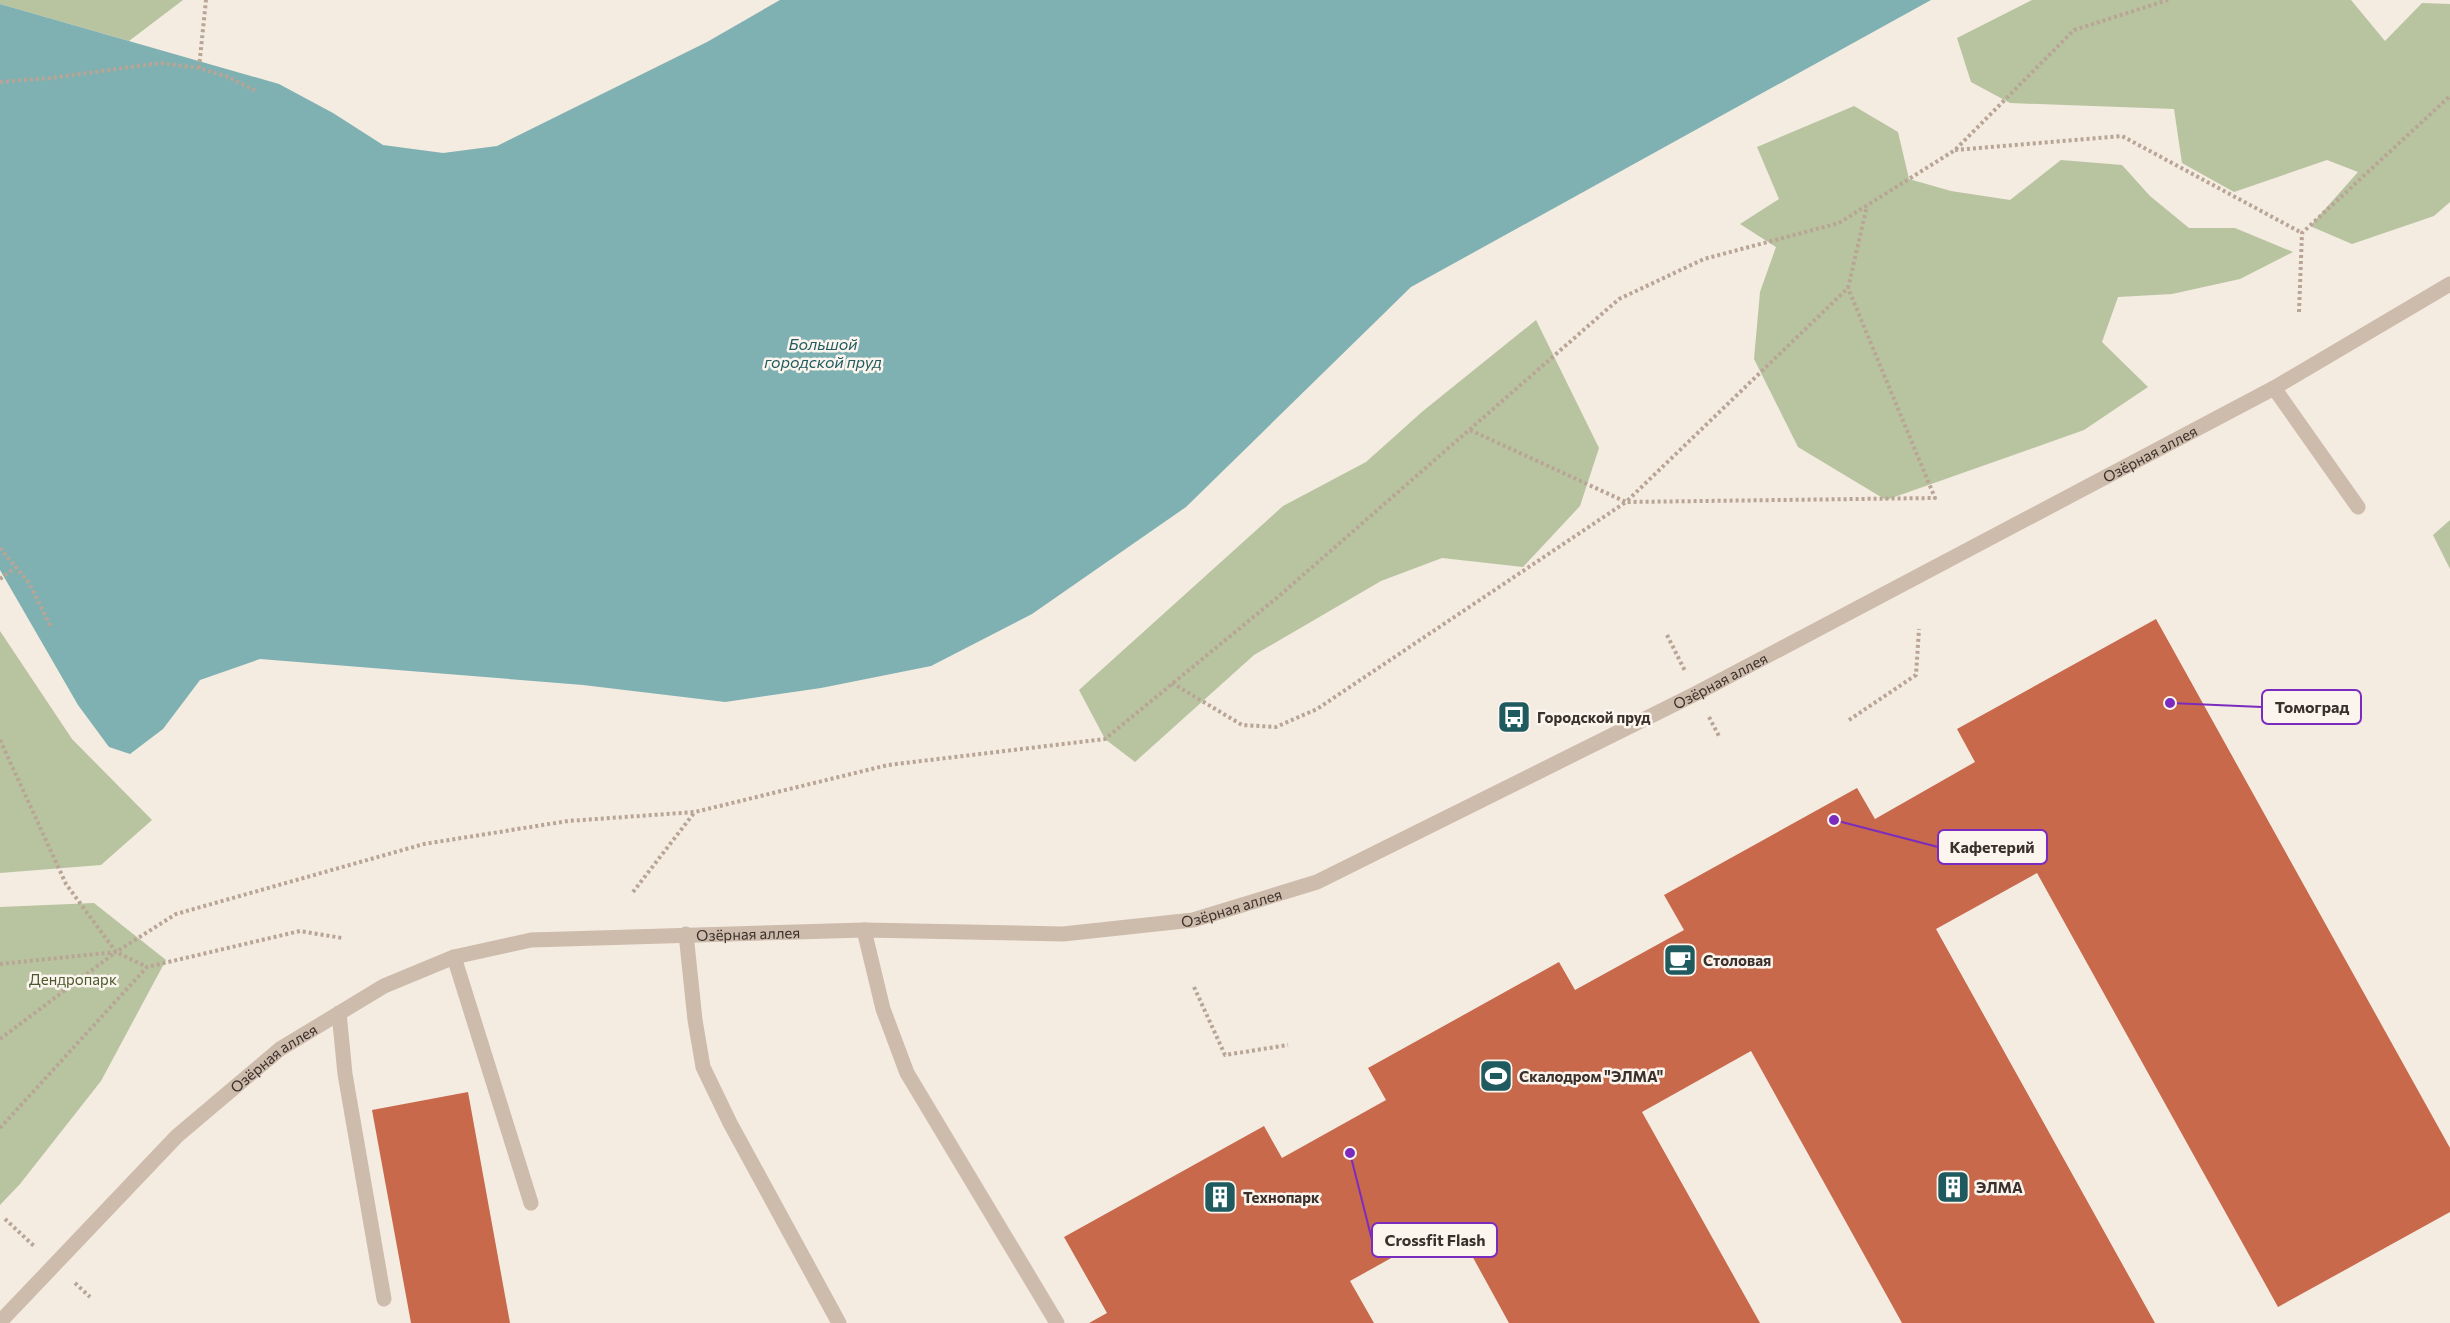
<svg xmlns="http://www.w3.org/2000/svg" width="2450" height="1323" font-family="Commissioner,sans-serif">
<style>
.green{fill:#b8c4a0}
.water{fill:#7fb0b2}
.building{fill:#c8694b}
.lines{fill:none;stroke-linecap:round;stroke-linejoin:round}
.path{stroke:#b9a596;stroke-width:4;stroke-dasharray:3 3;stroke-linecap:butt}
.service{stroke:#cdbbac;stroke-width:15}
.tertiary{stroke:#cdbbac;stroke-width:15}
.labels{text-anchor:middle;dominant-baseline:central;stroke-width:5;stroke-linejoin:round;paint-order:stroke}
.street-label{font-size:15px;fill:#3b302b;stroke:#fbf5ee}
.poi-label{font-size:15px;font-weight:bold;fill:#3b302b;stroke:#fbf5ee;text-anchor:start}
.park-label{font-size:15px;fill:#4a5a2e;stroke:#fbf5ee}
.water-label{font-size:16px;font-style:italic;fill:#1f5a5e;stroke:#fbf5ee}
.leader{fill:none;stroke:#7b2cbf;stroke-width:2}
.callout-dot{fill:#7b2cbf;stroke:#fbf5ee;stroke-width:2}
.callout{fill:#fbf5ee;stroke:#7b2cbf;stroke-width:2}
.callout-label{font-size:16px;text-anchor:middle;font-weight:bold;fill:#3b302b}
</style>
<rect width="100%" height="100%" fill="#f4ebe1"/>
<!-- green -->
<path class="green" d="M0,0h183l-54,41 -129,-37z
M2032,0h319l34,41 37,-38 28,1v198l-16,14 -82,28 -42,-18 48,-54 -31,-12 -93,32 -52,-29 -8,-54 -164,-6 -39,-21 -14,-44z
M1854,106l44,26 11,47 42,12 59,9 51,-40 61,5 28,31 39,32h46l58,24 -53,27 -68,15 -54,3 -16,45 46,45 -64,43 -198,70 -88,-53 -44,-88 6,-67 16,-45 -36,-23 39,-25 -22,-52z
M1536,320l63,128 -19,58 -57,61 -81,-9 -61,23 -127,74 -119,107 -30,-23 -26,-49 204,-184 83,-44 57,-51z
M2450,520v49l-17,-34z
M0,631l72,108 80,81 -51,45 -101,8z
M94,903l72,57 -65,121 -81,103 -20,21v-298z"/>
<!-- water -->
<path class="water" d="M780,0h1151l-520,287 -225,220 -154,107 -101,52 -110,22 -96,14 -142,-17 -323,-26 -60,21 -37,49 -33,25 -21,-7 -31,-42 -78,-135v-566l279,80 54,29 50,32 60,8 54,-7 210,-104z"/>
<!-- building -->
<path class="building" d="M2156,619l294,529v64l-172,95 -241,-434 -101,56 219,394h-253l-151,-272 -109,61 118,211h-251l-55,-100 -104,58 24,42h-285l18,-10 -43,-76 200,-111 18,32 104,-58 -18,-32 191,-106 16,28 109,-60 -20,-35 193,-107 18,31 100,-57 -18,-33z
M468,1092l42,231h-99l-39,-213z"/>
<g class="lines">
<!-- path -->
<path class="path" d="M199,68l7,-68
M0,82l50,-4 110,-15 39,5 29,9 28,14
M1955,150l167,-14 180,97
M2299,312l3,-79 148,-137
M1470,430l156,72 222,-214 19,-82
M0,548l29,35 22,44
M0,579l16,-12
M1667,635l18,36
M1172,683l70,42 34,2 41,-18 309,-207 309,-4 -87,-210
M1709,717l11,21
M1849,720l67,-45 3,-46
M0,740l66,144 50,68 31,15
M633,892l61,-79
M0,964l116,-12 60,-38 248,-70 144,-23 127,-9 193,-47 217,-26 174,-143 340,-297 85,-40 135,-36 116,-73 119,-120 94,-30
M1194,987l31,68 63,-10
M0,1039l116,-87
M0,1128l147,-161 153,-36 42,7
M5,1219l29,27
M75,1283l15,14"/>
<!-- service -->
<path class="service" d="M2274,388l84,119
M864,930l19,79 24,64 150,250
M686,934l9,86 8,47 27,56 109,200
M454,957l77,246
M339,1013l6,61 39,225"/>
<!-- tertiary -->
<path class="tertiary" id="s1" d="M0,1322l177,-186 103,-87 104,-63 70,-29 77,-17 333,-10 199,4 130,-14 124,-38 380,-189 577,-305 176,-104"/>
</g>
<!-- icons -->
<defs>
<symbol id="bus-square" viewBox="-11 -11 22 22"><rect x="-9" y="-9" width="18" height="18" rx="4" fill="#1f5a5e" stroke="#fbf5ee"/><path d="M-5-6H5V4H4V6H2V4H-2V6H-4V4H-5ZM-3.5-4V0h7V-4ZM-3.5 1.2v1.5H-2V1.2ZM2 1.2v1.5H3.5V1.2Z" fill="#fff"/></symbol>
<symbol id="cafe-square" viewBox="-11 -11 22 22"><rect x="-9" y="-9" width="18" height="18" rx="4" fill="#1f5a5e" stroke="#fbf5ee"/><path d="M-5.5-4.5H6V0H3Q3 3.5 0 3.5H-2.5Q-5.5 3.5-5.5 0ZM3-3.2v2h1.7v-2ZM-6 4.5H4V6H-6Z" fill="#fff"/></symbol>
<symbol id="stadium-square" viewBox="-11 -11 22 22"><rect x="-9" y="-9" width="18" height="18" rx="4" fill="#1f5a5e" stroke="#fbf5ee"/><path d="M0-5a6.5 5 0 1 0 0 10a6.5 5 0 1 0 0-10ZM-3.5-1.8h7v3.6h-7Z" fill="#fff"/></symbol>
<symbol id="building-square" viewBox="-11 -11 22 22"><rect x="-9" y="-9" width="18" height="18" rx="4" fill="#1f5a5e" stroke="#fbf5ee"/><path d="M-4-6H4V6H1V3H-1V6H-4ZM-2.5-4.3h1.7v1.8h-1.7ZM.8-4.3h1.7v1.8H.8ZM-2.5-1h1.7V.8h-1.7ZM.8-1h1.7V.8H.8Z" fill="#fff"/></symbol>
</defs>
<g fill-rule="evenodd">
<use href="#bus-square" x="1495" y="698" width="38" height="38"/>
<use href="#cafe-square" x="1661" y="941" width="38" height="38"/>
<use href="#stadium-square" x="1477" y="1057" width="38" height="38"/>
<use href="#building-square" x="1934" y="1168" width="38" height="38"/>
<use href="#building-square" x="1201" y="1178" width="38" height="38"/>
</g>
<g class="labels">
<!-- street labels -->
<g class="street-label">
<text stroke="none"><textPath href="#s1" startOffset="2397">Озёрная аллея</textPath></text>
<text stroke="none"><textPath href="#s1" startOffset="1911">Озёрная аллея</textPath></text>
<text stroke="none"><textPath href="#s1" startOffset="1371">Озёрная аллея</textPath></text>
<text stroke="none"><textPath href="#s1" startOffset="885">Озёрная аллея</textPath></text>
<text stroke="none"><textPath href="#s1" startOffset="381">Озёрная аллея</textPath></text>
</g>
<!-- poi labels -->
<g class="poi-label">
<text x="1537" y="717">Городской пруд</text>
<text x="1703" y="960">Столовая</text>
<text x="1519" y="1076">Скалодром "ЭЛМА"</text>
<text x="1976" y="1187">ЭЛМА</text>
<text x="1243" y="1197">Технопарк</text>
</g>
<!-- park labels -->
<g class="park-label">
<text x="73" y="979">Дендропарк</text>
</g>
<!-- water labels -->
<g class="water-label">
<text x="823" y="343">Большой<tspan x="823" dy="18">городской пруд</tspan></text>
</g>
</g>
<!-- callouts -->
<path class="leader" d="M2170 703L2262 707M1834 820L1938 847M1350 1153L1372 1240"/>
<g class="callout-dot">
<circle cx="2170" cy="703" r="6"/>
<circle cx="1834" cy="820" r="6"/>
<circle cx="1350" cy="1153" r="6"/>
</g>
<g class="callout">
<rect x="2262" y="690" width="99" height="34" rx="6"/>
<rect x="1938" y="830" width="109" height="34" rx="6"/>
<rect x="1372" y="1223" width="125" height="34" rx="6"/>
</g>
<g class="callout-label">
<text x="2312" y="713">Томоград</text>
<text x="1992" y="853">Кафетерий</text>
<text x="1435" y="1246">Crossfit Flash</text>
</g>
</svg>
